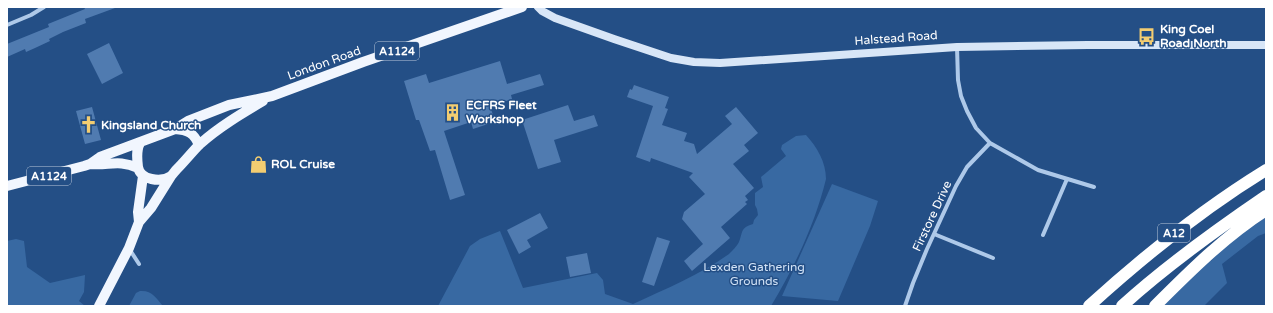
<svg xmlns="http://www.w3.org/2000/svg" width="1273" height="313" font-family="'Varela Round',sans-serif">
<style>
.green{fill:#3869a2}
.building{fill:#507bb0}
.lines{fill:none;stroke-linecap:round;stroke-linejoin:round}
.street{stroke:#aec9e9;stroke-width:4}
.secondary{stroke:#d8e6f7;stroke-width:8}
.primary{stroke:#f1f6fe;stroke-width:10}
.highway{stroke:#fff;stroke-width:12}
.labels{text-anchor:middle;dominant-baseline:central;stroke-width:3;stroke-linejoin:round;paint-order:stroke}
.shield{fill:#244f86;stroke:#bdcadb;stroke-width:1}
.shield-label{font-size:11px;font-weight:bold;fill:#fff}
.poi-label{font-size:12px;font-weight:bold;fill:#fff;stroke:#244f86;text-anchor:start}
.street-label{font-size:12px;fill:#fff;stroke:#244f86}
.park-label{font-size:12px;fill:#d2e3f7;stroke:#244f86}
</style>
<rect width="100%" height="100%" fill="#244f86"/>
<!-- green -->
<path class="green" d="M806,135c11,12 20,27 20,44 -11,45 -31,87 -55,127h-333l32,-60 10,-7 20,-8 23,57 74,-15 6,7 2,14 28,10c32,-15 67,-29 96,-50 3,-3 8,-8 10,-12 4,-10 1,-14 14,-18l1,-4 4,-5 -1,-6 -2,-4v-12l8,-6 -2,-10 25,-21 -5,-7 1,-4 14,-9z
M832,184l46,17 -8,25 -32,75 -56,-5z
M1266,217v16l-8,3 -36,28 5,19 -23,23h-46l49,-45h4c14,-18 37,-31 55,-44z
M16,239l8,2 3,26 23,16 35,-8 -1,17 -5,9 6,5h-78v-65z
M140,291c12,-1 16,7 23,15h-34l7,-13z"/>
<!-- building -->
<path class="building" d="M84,7h30l1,1 -30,11 1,4 -23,9 -14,7 1,2 -15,7 -9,4 -1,-3 -18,8v-13l42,-17 -1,-3 37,-15z
M109,43l14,30 -21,11 -15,-30z
M500,61l7,23 33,-10 4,11 -33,10 1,4 -22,7 4,12 -7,3 1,3 -15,5 -2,-7 -27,9 21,64 -15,5 -15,-50 -5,1 -11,-31h-3l-12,-39 22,-7 3,9z
M634,85l35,12 -4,11 3,1 -6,16 25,8 -3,8 10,3 3,10 35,-30 -7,-8 11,-9 22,26 -14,12 5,6 -16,13 21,24 -9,8 3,4 -3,2 2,2 -26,23 9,11 -38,33 -8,-10 19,-17 -21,-25 2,-7 21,-18 -16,-17 4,-4 -42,-15 -1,4 -14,-5 17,-51 -26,-9 3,-8 2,1z
M568,105l6,16 20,-6 4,11 -44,14 7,22 -23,7 -16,-49z
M92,107l9,33 -16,4 -9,-33z
M540,213l8,15 -21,12 4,7 -12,7 -12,-24z
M657,237l13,4 -16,45 -12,-4z
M587,253l4,20 -21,4 -4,-20z"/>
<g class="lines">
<!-- street -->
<path class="street" d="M7,25l24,-10 13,-8
M957,47l1,33 3,16 6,15 9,17 14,15 48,27 56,17
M934,234l59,24
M1043,235l24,-56
M130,250l9,14
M905,306l8,-23 14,-34 29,-63 11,-19 23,-24"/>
<!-- secondary -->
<path class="secondary" d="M538,7l4,4 13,7 59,21 57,19 23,4 26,1 237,-16 131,-2h178"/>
<!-- primary -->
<path class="primary" d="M175,129l13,-8 41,-16 43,-9 91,-34 159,-55
M140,143c-4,7 -3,16 -2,24 2,13 23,16 33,9 2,-2 4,-5 6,-7 8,-8 15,-17 23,-25 19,-17 41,-30 63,-43
M90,164c19,2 28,-5 48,4
M7,186l77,-20 6,-2 10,-7 75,-28c13,1 19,4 24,16
M139,222l-1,-10 5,-36
M99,306l30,-58 10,-26 12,-14 20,-32"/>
<!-- highway -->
<path class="highway" d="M1089,306c56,-51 112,-96 177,-136
M1122,306c45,-41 94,-76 144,-110
M1155,306c35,-35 69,-69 111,-96"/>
</g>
<!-- icons -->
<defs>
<symbol id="bus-bare" viewBox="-9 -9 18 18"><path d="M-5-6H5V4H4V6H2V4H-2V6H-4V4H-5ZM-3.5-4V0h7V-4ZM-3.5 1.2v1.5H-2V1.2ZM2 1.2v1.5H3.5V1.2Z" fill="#f3cd71" stroke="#244f86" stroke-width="2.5" paint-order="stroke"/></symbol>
<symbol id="building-bare" viewBox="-9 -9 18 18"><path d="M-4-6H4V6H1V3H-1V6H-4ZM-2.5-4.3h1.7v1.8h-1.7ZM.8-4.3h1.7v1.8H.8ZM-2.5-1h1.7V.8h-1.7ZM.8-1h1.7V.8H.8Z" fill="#f3cd71" stroke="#244f86" stroke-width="2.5" paint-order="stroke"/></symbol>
<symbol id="church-bare" viewBox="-9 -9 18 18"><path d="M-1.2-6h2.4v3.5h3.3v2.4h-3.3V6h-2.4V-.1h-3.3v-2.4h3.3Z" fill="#f3cd71" stroke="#244f86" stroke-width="2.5" paint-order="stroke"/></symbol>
<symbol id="shop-bare" viewBox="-9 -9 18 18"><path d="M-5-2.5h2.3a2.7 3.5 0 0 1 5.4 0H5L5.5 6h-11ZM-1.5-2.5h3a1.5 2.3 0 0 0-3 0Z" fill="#f3cd71" stroke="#244f86" stroke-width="2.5" paint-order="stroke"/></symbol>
</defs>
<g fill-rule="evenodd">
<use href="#bus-bare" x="1134" y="24" width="25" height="25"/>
<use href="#building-bare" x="440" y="100" width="25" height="25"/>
<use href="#church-bare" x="76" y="112" width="25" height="25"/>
<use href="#shop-bare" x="246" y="152" width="25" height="25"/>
</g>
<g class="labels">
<!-- shield labels -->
<g class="shield">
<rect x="375" y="42" width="44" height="18" rx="3"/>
<rect x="27" y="167" width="44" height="18" rx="3"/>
<rect x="1158" y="224" width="32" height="18" rx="3"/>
</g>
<g class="shield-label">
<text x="397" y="51">A1124</text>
<text x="49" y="176">A1124</text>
<text x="1174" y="233">A12</text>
</g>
<!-- poi labels -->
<g class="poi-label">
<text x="1160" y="29">King Coel<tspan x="1160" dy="14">Road North</tspan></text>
<text x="466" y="105">ECFRS Fleet<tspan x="466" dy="14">Workshop</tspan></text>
<text x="101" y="125">Kingsland Church</text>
<text x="271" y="164">ROL Cruise</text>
</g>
<!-- street labels -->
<g class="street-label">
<text transform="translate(896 38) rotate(-4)">Halstead Road</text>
<text transform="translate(324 63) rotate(-20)">London Road</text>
<text transform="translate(932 216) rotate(-65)">Firstore Drive</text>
</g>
<!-- park labels -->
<g class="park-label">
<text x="754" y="267">Lexden Gathering<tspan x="754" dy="14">Grounds</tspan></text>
</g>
</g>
<!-- border -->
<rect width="1273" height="313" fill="none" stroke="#ffffff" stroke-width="16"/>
</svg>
